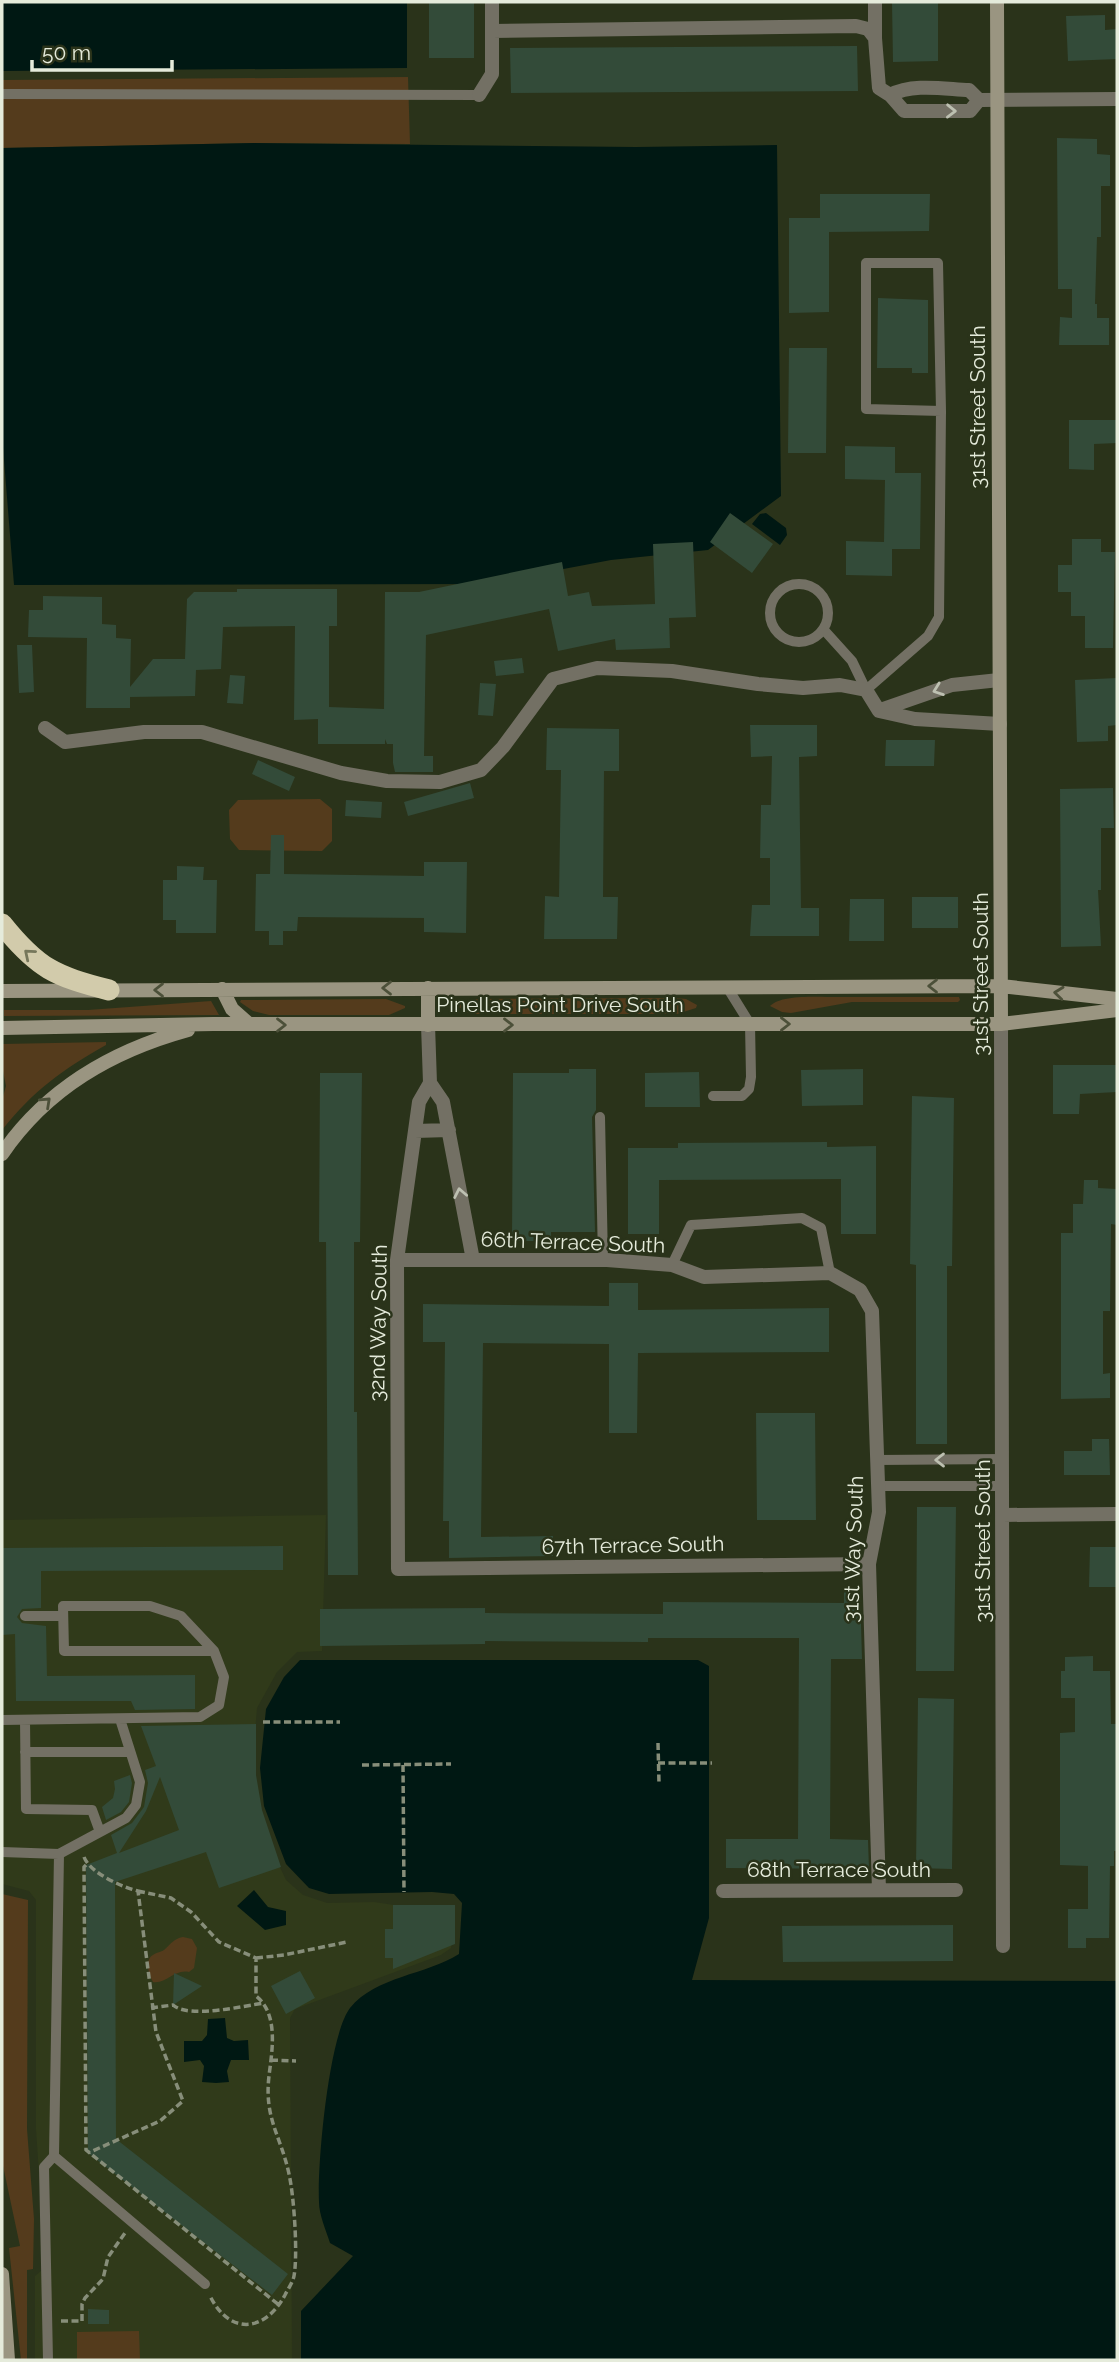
<svg xmlns="http://www.w3.org/2000/svg" width="1119" height="2362" font-family="Raleway,sans-serif">
<style>
.built{fill:#303a1a}
.green{fill:#543b1c}
.water{fill:#001813}
.building{fill:#334b39;fill-rule:evenodd}
.lines{fill:none;stroke-linecap:round;stroke-linejoin:round}
.path{stroke:#878e7a;stroke-width:3.5;stroke-dasharray:7 3.5;stroke-linecap:butt}
.lane{stroke:#737064;stroke-width:10}
.street{stroke:#737064;stroke-width:14}
.secondary{stroke:#9a9581;stroke-width:14}
.highway{stroke:#d2cbab;stroke-width:21}
.oneway{stroke:#bdc0b1}
.oneway2{stroke:#76775b}
.oneway3{stroke:#4c5039}
.labels{text-anchor:middle;dominant-baseline:central;stroke-width:5;stroke-linejoin:round;paint-order:stroke}
.street-label{font-size:21px;fill:#e5ebdb;stroke:#2a331a}
</style>
<rect width="100%" height="100%" fill="#2a331a"/>
<!-- built -->
<path class="built" d="M326,1515l-4,136 -25,1 -20,20 -20,36 -5,59 13,69 21,44 17,15 24,8 47,-1 80,12 -3,34 -10,7 -146,54 -5,9 2,342h-257v-84l7,-6v-51l-6,-90v-229l-7,-9 -27,-7v-364z"/>
<!-- green -->
<path class="green" d="M408,77l2,67 -156,-1 -252,5v-68z
M320,799l12,10v32l-10,10 -83,-1 -9,-11 -1,-29 9,-10z
M837,997h122l1,3 -2,2h-106l-61,11 -9,-1 -12,-6c11,-12 50,-9 67,-9z
M676,998l10,1 11,6 -1,3 -19,6h-202l-7,-1 -9,-6 2,-3 14,-5z
M386,999l19,7v2l-16,7h-120l-16,-4 -13,-9 1,-2z
M211,1001l8,14 -215,1v-6h84z
M106,1042v3c-43,24 -73,46 -104,85v-30l4,-14 -3,-15 -1,-27z
M2,1894l26,6 -1,229 7,90 -1,50 -6,1v90h-6l-12,-112 11,-2 -18,-85z
M183,1937l9,2 5,9 -3,20 -5,4c-15,-3 -22,12 -36,10 -4,-7 -9,-22 0,-27 4,-3 8,-3 11,-5 8,-7 9,-11 19,-13z
M139,2331l1,29h-63v-28z"/>
<!-- water -->
<path class="water" d="M2,2h405v66l-405,3z
M254,143l382,4 141,-2 4,351 -73,54 -97,10 -127,24 -470,1 -12,-150v-287z
M766,513l20,15 1,7 -7,10 -28,-21 8,-10z
M300,1660h398l11,6v252l-17,62 425,1v379h-816v-49l52,-55 -23,-13c-4,-13 -11,-28 -11,-41 -2,-38 10,-167 31,-194 26,-32 76,-33 109,-54l3,-51 -8,-9 -22,-2 -103,2 -20,-6 -23,-24 -22,-58 -4,-38 6,-59 18,-32z
M254,1890l14,17 18,4v14l-21,5 -28,-24z
M225,2018l2,20 7,3 14,-1 1,20h-18l-4,11 2,11 -13,1 -14,-1 2,-16 -4,-6 -16,2v-21h18l5,-6 1,-16z"/>
<!-- building -->
<path class="building" d="M429,2h45v56h-45z
M892,2h46v59l-45,1z
M1105,15v15l12,-1v30l-49,2 -2,-45z
M857,46l1,45 -347,2 -1,-45z
M1057,138l40,1v15l13,1v31h-9v51h-4l-2,67h2v14h12v27h-50l1,-28 12,1v-29h-14z
M820,194h110l-1,37 -100,1v80l-40,1v-95h31z
M878,298l50,2v73h-16v-5h-35z
M789,348h38l-1,105h-38z
M1069,420h48v23l-23,1v26l-25,-1z
M845,446l50,1v26h26l-1,76h-28v27l-46,-1v-34l38,1 1,-62 -40,-1z
M730,513l43,31 -21,29 -42,-31z
M1072,539h29v13h14l-2,96h-28v-32h-14v-24h-13v-27h14z
M693,542l3,75 -27,1 1,30 -54,2 -1,-11 -57,12 -9,-42 -123,26 -2,121h9v16h-38l-2,-9v-19h-6l-2,-5v5h-67v-25l-24,1 1,-94 -72,1 -2,42 -25,1 -1,26 -65,1v11h-44l1,-70 -59,-1 1,-27h14v-14l59,1v27l14,1v13l15,1 -1,48 23,-28h32l2,-60 7,-7h43v-3h100v37h-8v81l55,2 1,-117h34l143,-30 6,34 21,-4 3,14 63,-2 -2,-60z
M17,645h15l2,47 -15,1z
M522,658l2,15 -28,3 -2,-15z
M230,675l15,1 -2,28 -16,-1z
M1117,678v47l-9,1v15l-31,1 -2,-62z
M480,683l16,1 -3,32 -15,-1z
M750,725h67v31l-18,1 2,151h18v28h-69l2,-31h18v-47h-10l1,-53h10l1,-49 -21,1z
M547,728l72,1v42h-15l-1,126h15l-1,42h-73l1,-43 14,1 2,-127h-15z
M886,740h49l-1,26h-49z
M258,760l37,17 -6,14 -37,-17z
M470,783l4,15 -66,18 -4,-14z
M1113,788l1,40h-13v62h-3l3,56 -40,1 -1,-158z
M346,800l36,2 -1,16 -36,-2z
M271,835h13v39l140,2v-14h43l-1,71 -42,-1v-14l-126,-1 -1,14h-14v14h-14v-14h-14l1,-57h14z
M177,866l27,1 -1,13h14l-1,53h-40v-13h-13v-40h14z
M912,897h46v31h-46z
M850,899h34v42h-35z
M1053,1065h64v27l-37,2 -1,20h-26z
M569,1069h27v41l-4,7 3,115h-44v9h-39l1,-168h56z
M863,1069v36l-61,1 -1,-36z
M699,1072l1,35h-55v-34z
M320,1073h42l-2,169h-6v170h3l1,163h-30l-2,-333h-7z
M912,1096l42,2 -2,168h-5v178h-31v-179l-6,-1z
M827,1142v5l49,-1v88h-35v-55l-182,1v54h-31v-86h50v-5z
M1084,1180h14v8l19,1v36l-6,-1 -1,87h-7v63l7,-1v25l-49,1v-166h12v-29h10z
M609,1283h29v27l191,-2v44l-191,1 -1,80h-28v-89l-126,-1 -2,194 72,-1v20l-104,2v-37h-6l2,-179h-22v-38l186,2z
M756,1413h59l1,107h-59z
M1092,1439h17l1,36h-46v-24h28z
M917,1507h39l-2,164h-38z
M283,1546v24l-242,1v37l-19,1 -5,8 5,6 24,3 1,50 148,-1v34l-60,1 -4,-9h-115l-1,-67 -13,1v-87z
M1090,1547h27v40h-28z
M844,1589h16l2,70h-31l-1,180 38,1 1,29 -143,-1v-29h72l1,-201h-151v4l-163,-1v3l-165,2v-37l165,-1v5l178,1v-12l181,1z
M1093,1656v15h17l1,53h6v127h-3v15h-4l-1,72h-23v10h-18v-39h20v-43l-28,-1v-132l15,-1v-34h-14v-27h4v-14z
M918,1698l36,1 -2,170 -36,-1z
M256,1724v51l6,35 19,57 -62,21 -13,-36 -91,30 1,257 172,135 -16,21 -184,-142 -2,-288 31,-12 -6,-18 21,-12 12,-16 4,-24 -3,-13 11,-4 -15,-40zM160,1777l19,53 -60,23 27,-42z
M130,1775l2,8 -3,19 -8,10 -15,8 -4,-13 11,-9 2,-9 -1,-8z
M393,1905h62v39l-62,25v-11h-8v-29h8z
M953,1925v36l-170,1 -1,-36z
M300,1971l15,27 -29,16 -15,-28z
M174,1973l28,13 -29,19z
M88,2309l21,1v14h-21z"/>
<g class="lines">
<!-- path -->
<path class="path" d="M263,1722h77
M658,1743l1,40
M658,1763h54
M362,1765l89,-1
M403,1765l1,127
M84,1857c6,16 38,30 54,34l18,141 27,69 -23,20 -72,32
M86,1865l-2,2 2,283 193,155
M138,1891l33,7 20,14 28,30 37,16v38c23,18 16,55 13,80 -5,43 12,60 20,98 5,22 9,80 5,102 -1,6 -6,13 -9,19 -20,37 -55,41 -75,1
M256,1958l28,-3 63,-13
M151,2008l22,-3c16,14 70,1 91,-2
M271,2060l25,1
M61,2321h21v-17l3,-6 18,-19 5,-22 17,-24"/>
<!-- lane -->
<path class="lane" d="M2,94l477,1
M770 613a29 29 0 1 1 58 0a29 29 0 1 1-58 0Z
M824,630l28,31 14,29 62,-54 11,-19 2,-206 -75,-2v-146h72l3,148
M713,1096h29l7,-7 2,-12 -1,-53 -23,-37
M600,1117l3,143
M672,1265l19,-40 111,-7 19,10 9,45
M877,1460l126,-1
M878,1486h125
M25,1616h38
M2,1720l198,-3 19,-12 5,-28 -10,-26 -33,-35 -31,-10h-87l1,45h150
M25,1720l1,89 66,1 8,22
M25,1752h105
M2,1852l57,2 67,-36 10,-13 4,-23 -20,-63
M59,1854l-5,302 151,128
M48,2360l-4,-193 10,-11"/>
<!-- street -->
<path class="street" d="M875,2v36
M492,31l364,-5 12,3 7,9 4,50 11,7
M479,95l13,-21v-72
M979,100l-9,11h-66l-14,-16c23,-12 54,-6 79,-5l10,10 138,-1
M880,710l72,-25 47,-5
M45,728l20,14 79,-10h58l139,41 46,8 53,1 41,-12 22,-23 50,-68 44,-11 75,3 86,13 45,4 37,-3 26,5 13,21 36,8 85,5
M1001,1024l2,922
M428,1025l2,58 -11,19 -22,158 1,309 471,-5
M430,1083l13,19 30,158
M415,1131l34,-1
M397,1260h210l65,5 32,12 126,-4 30,17 12,21 7,201 -10,52 10,326
M1003,1515l114,-1
M723,1891l233,-1"/>
<!-- secondary -->
<path class="secondary" d="M997,2l4,1022
M428,988v37
M222,989l10,20 17,15
M2,991l999,-5 116,13
M2,1028l211,-4h788l116,-14
M2,1154c45,-66 110,-103 186,-124
M2,2274l6,86"/>
<!-- highway -->
<path class="highway" d="M2,924c36,45 53,52 107,66"/>
</g>
<!-- one-way arrows -->
<defs><path id="oneway-chevron" d="M-2-3.5L2.5 0L-2 3.5" fill="none" stroke-width="1.6" stroke-linecap="round" stroke-linejoin="round" transform="scale(1.75)"/></defs>
<g class="oneway">
<use href="#oneway-chevron" transform="translate(951 111) rotate(1)"/>
<use href="#oneway-chevron" transform="translate(938 690) rotate(160)"/>
<use href="#oneway-chevron" transform="translate(460 1193) rotate(-101)"/>
<use href="#oneway-chevron" transform="translate(940 1460) rotate(180)"/>
</g>
<use class="oneway2" href="#oneway-chevron" transform="translate(29 954) rotate(-140)"/>
<g class="oneway3">
<use href="#oneway-chevron" transform="translate(933 986) rotate(180)"/>
<use href="#oneway-chevron" transform="translate(387 988) rotate(180)"/>
<use href="#oneway-chevron" transform="translate(159 990) rotate(180)"/>
<use href="#oneway-chevron" transform="translate(1059 993) rotate(-174)"/>
<use href="#oneway-chevron" transform="translate(785 1024)"/>
<use href="#oneway-chevron" transform="translate(281 1025)"/>
<use href="#oneway-chevron" transform="translate(508 1025)"/>
<use href="#oneway-chevron" transform="translate(46 1102) rotate(-43)"/>
</g>
<g class="labels">
<!-- street labels -->
<g class="street-label">
<text transform="translate(977 407) rotate(-90)">31st Street South</text>
<text transform="translate(980 974) rotate(-90)">31st Street South</text>
<text x="560" y="1004">Pinellas Point Drive South</text>
<text transform="translate(573 1242) rotate(2)">66th Terrace South</text>
<text transform="translate(378 1323) rotate(-89)">32nd Way South</text>
<text transform="translate(982 1541) rotate(-90)">31st Street South</text>
<text transform="translate(633 1545) rotate(-1)">67th Terrace South</text>
<text transform="translate(853 1549) rotate(-88)">31st Way South</text>
<text x="839" y="1869">68th Terrace South</text>
</g>
</g>
<!-- border -->
<rect width="1119" height="2362" fill="none" stroke="#e5ebdb" stroke-width="7"/>
<!-- scale -->
<path d="M32 60v10h140v-10" fill="none" stroke="#e5ebdb" stroke-width="3.5"/>
<text x="42" y="60" font-size="21" fill="#e5ebdb" stroke="#2a331a" stroke-width="5" paint-order="stroke">50 m</text>
</svg>
